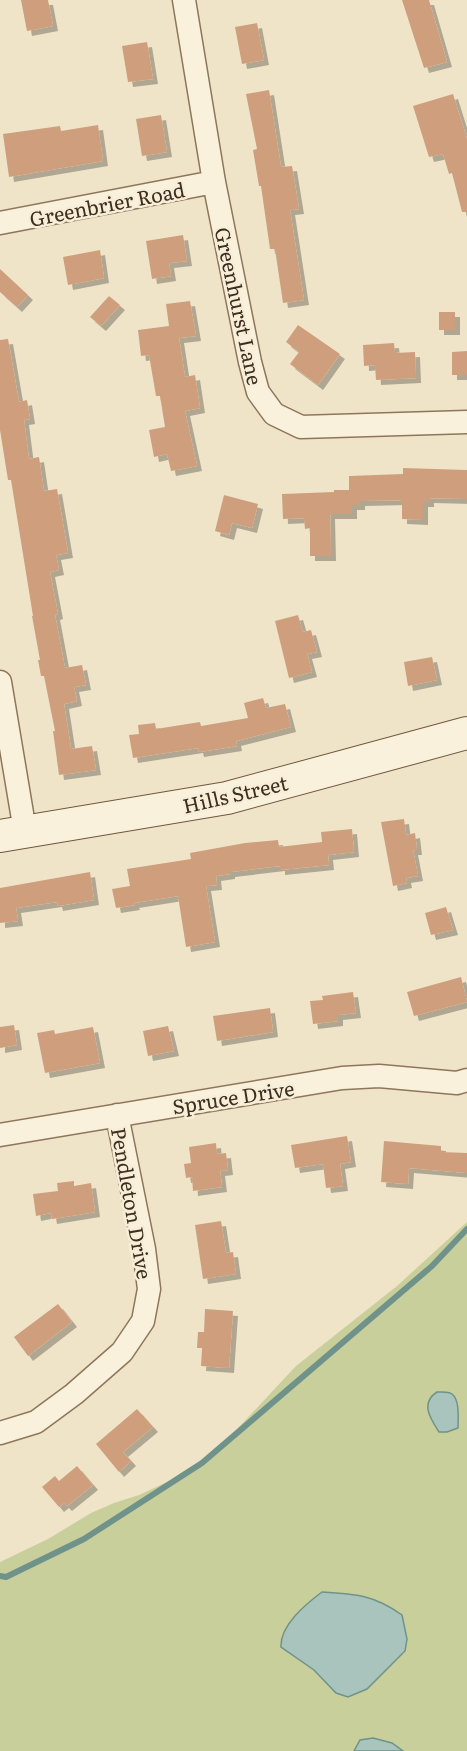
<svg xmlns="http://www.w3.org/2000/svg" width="467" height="1751" font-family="Literata,serif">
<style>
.green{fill:#c9cf9b}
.water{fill:#a9c4bc;stroke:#6f938a;stroke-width:1.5}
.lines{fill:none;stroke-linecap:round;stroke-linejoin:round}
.stream{stroke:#6f938a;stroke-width:6}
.building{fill:#cf9f7d;filter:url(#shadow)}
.street-casing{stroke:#8d765c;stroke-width:25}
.secondary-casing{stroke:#6f573f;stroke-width:34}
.street{stroke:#faf1dc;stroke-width:22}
.secondary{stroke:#faf1dc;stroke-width:32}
.labels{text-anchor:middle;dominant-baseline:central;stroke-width:5;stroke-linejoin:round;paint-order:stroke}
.street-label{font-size:20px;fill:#3d2e20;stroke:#f7eed8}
</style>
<defs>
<filter id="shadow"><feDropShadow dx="5" dy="5" stdDeviation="0" flood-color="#0004"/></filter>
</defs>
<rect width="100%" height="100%" fill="#f0e4c8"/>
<!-- green -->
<path class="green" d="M467,1222v529h-467v-189l48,-23 43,-26 23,-10 25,-8 45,-21 21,-14 20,-18 71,-76 101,-80z"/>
<!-- water -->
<path class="water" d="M437,1392c4,0 11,-1 15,2 8,6 6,25 6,34l-11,4h-8c-9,-14 -19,-29 -2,-40z
M322,1592c34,2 52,3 80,23l5,24 -2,12 -38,38 -19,8 -12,-4 -22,-23 -33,-23c-1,-22 25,-43 41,-55z
M373,1738l19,5 11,8h-49l6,-11z"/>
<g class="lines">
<!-- stream -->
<path class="stream" d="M0,1576l6,1 78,-38 118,-76 230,-197 35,-37"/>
</g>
<!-- building -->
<path class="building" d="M21,0h27l5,26 -26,5z
M402,0h27l18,62 -23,6z
M257,23l7,37 -22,4 -7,-37z
M147,42l6,37 -25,3 -6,-36z
M269,90l12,77 11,-1 7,43 -9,1 14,90 -21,3 -8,-54h-5l-9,-63h-2l-6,-36 4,-1 -11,-55z
M453,94l14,45v73h-5l-10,-39 -3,1 -6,-20 -14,3 -16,-51z
M161,115l6,37 -25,4 -6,-37z
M98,125l5,36 -94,16 -6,-43 57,-8 1,5z
M183,235l4,26 -18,2 2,13 -19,3 -6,-38z
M100,250l4,28 -36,7 -5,-28z
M0,269l28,26 -11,12 -17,-15z
M109,296l11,9 -19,21 -11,-9z
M190,301l6,35 -17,2 6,39 10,-2 5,33 -15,3 12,55 -26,5 -4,-17 -13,3 -5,-27 16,-3 -5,-31h-4l-7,-41 -8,1 -3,-26 31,-4 -3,-22z
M439,312h16v18h-16z
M298,325l42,29 -22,31 -28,-21 9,-12 -13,-10z
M8,339l11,63 8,-2 3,19 -6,1 5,39 10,-2 5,34 13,-2 11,64 -12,2 3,15 -9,2 8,42 -3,1 10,53 17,-3 4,20 -12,2 3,14 -13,3 7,45 21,-3 4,24 -37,5 -6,-44h2l-11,-55h-3l-3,-16h2l-8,-44h1l-22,-136h-3l-8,-50v-90z
M394,343l1,10 20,-1 1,26 -40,2 -1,-15 -11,1 -1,-21z
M467,351v24h-15v-23z
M403,468l64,2v29l-38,-1v4h-6v18l-21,-1v-19l-42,1v4h-8v9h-22l1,42h-21v-28l-5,1 -1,-11 -21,1 -1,-25 52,-2v-2h15v-14l54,-2z
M224,495l34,9 -6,24 -20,-5 -3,12 -14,-4z
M298,615l5,17 8,-2 6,22 -10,2 5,18 -23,6 -14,-57z
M432,657l5,23 -29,6 -4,-24z
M263,698l3,10 19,-4 6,23 -55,14 1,5 -38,6 -1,-4 -65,10 -4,-23 10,-1 -1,-9 17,-2 1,6 44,-7 1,4 47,-8 -4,-15z
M404,819l2,16 9,-2 2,17h-4l5,26 -12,2 1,5 -14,3 -12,-64z
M352,829l2,23 -26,3 1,10 -49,5v-4l-50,6v2l-14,2 1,9 -11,1 9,56 -29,5 -8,-51 -44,7 1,2 -19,3 -4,-19 18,-3 -3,-17 64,-10 -1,-6 55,-10 33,-3 1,7 43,-5 -1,-10z
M90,872l4,28 -36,6 -1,-4 -41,6 2,13 -18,2v-35z
M446,907l7,23 -22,5 -6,-22z
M461,977l6,25 -53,14 -7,-24z
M353,992l3,21 -18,2v6l-25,3 -3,-23 13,-1 -1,-4z
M270,1008l3,24 -56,9 -4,-25z
M14,1025l3,20 -17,3v-21z
M168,1026l6,25 -26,5 -5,-25z
M93,1027l7,36 -55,10 -8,-40 17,-3 1,4z
M347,1136l4,26 -11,2 3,22 -17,2 -3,-24 -28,4 -4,-23z
M384,1141l57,5v6l26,1v20l-58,-5 -1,16 -27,-2z
M216,1143l1,11 9,-1 2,17 -8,1 2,16 -29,4 -1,-14 -6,1 -2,-14 7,-1 -2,-16z
M74,1181v5l17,-3 4,29 -43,7 -1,-6 -15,3 -3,-22 25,-3 -1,-8z
M221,1221l5,32 7,-1 3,22 -33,5 -8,-54z
M58,1304l14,18 -44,34 -14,-19z
M205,1309l28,2 -4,57 -28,-2 1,-18h-5l1,-16h6z
M137,1409l16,18 -30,25 8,9 -12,11 -23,-28z
M77,1466l16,19 -26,21 -3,-3 -5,4 -17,-20 13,-11 4,5z"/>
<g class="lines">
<defs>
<path id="street" d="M184,0l30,182 36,180 8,30 16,22 27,13 166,-5
M0,223l214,-41
M0,682l25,149
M0,1135l342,-57 37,-2 78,7 10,-3
M0,1433l36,-11 38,-28 48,-42 21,-31 6,-32 -5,-40 -27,-134"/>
<path id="secondary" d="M0,836l227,-38 240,-65"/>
</defs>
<!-- street casing -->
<use href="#street" class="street-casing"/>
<!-- secondary casing -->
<use href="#secondary" class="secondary-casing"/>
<!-- street -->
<use href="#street" class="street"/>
<!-- secondary -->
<use href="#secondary" class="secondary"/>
</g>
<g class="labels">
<!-- street labels -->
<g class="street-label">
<text transform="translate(107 203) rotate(-11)">Greenbrier Road</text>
<text transform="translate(240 306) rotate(78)">Greenhurst Lane</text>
<text transform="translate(235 793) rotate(-13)">Hills Street</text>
<text transform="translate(233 1096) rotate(-9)">Spruce Drive</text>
<text transform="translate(133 1203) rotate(80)">Pendleton Drive</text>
</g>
</g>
</svg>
